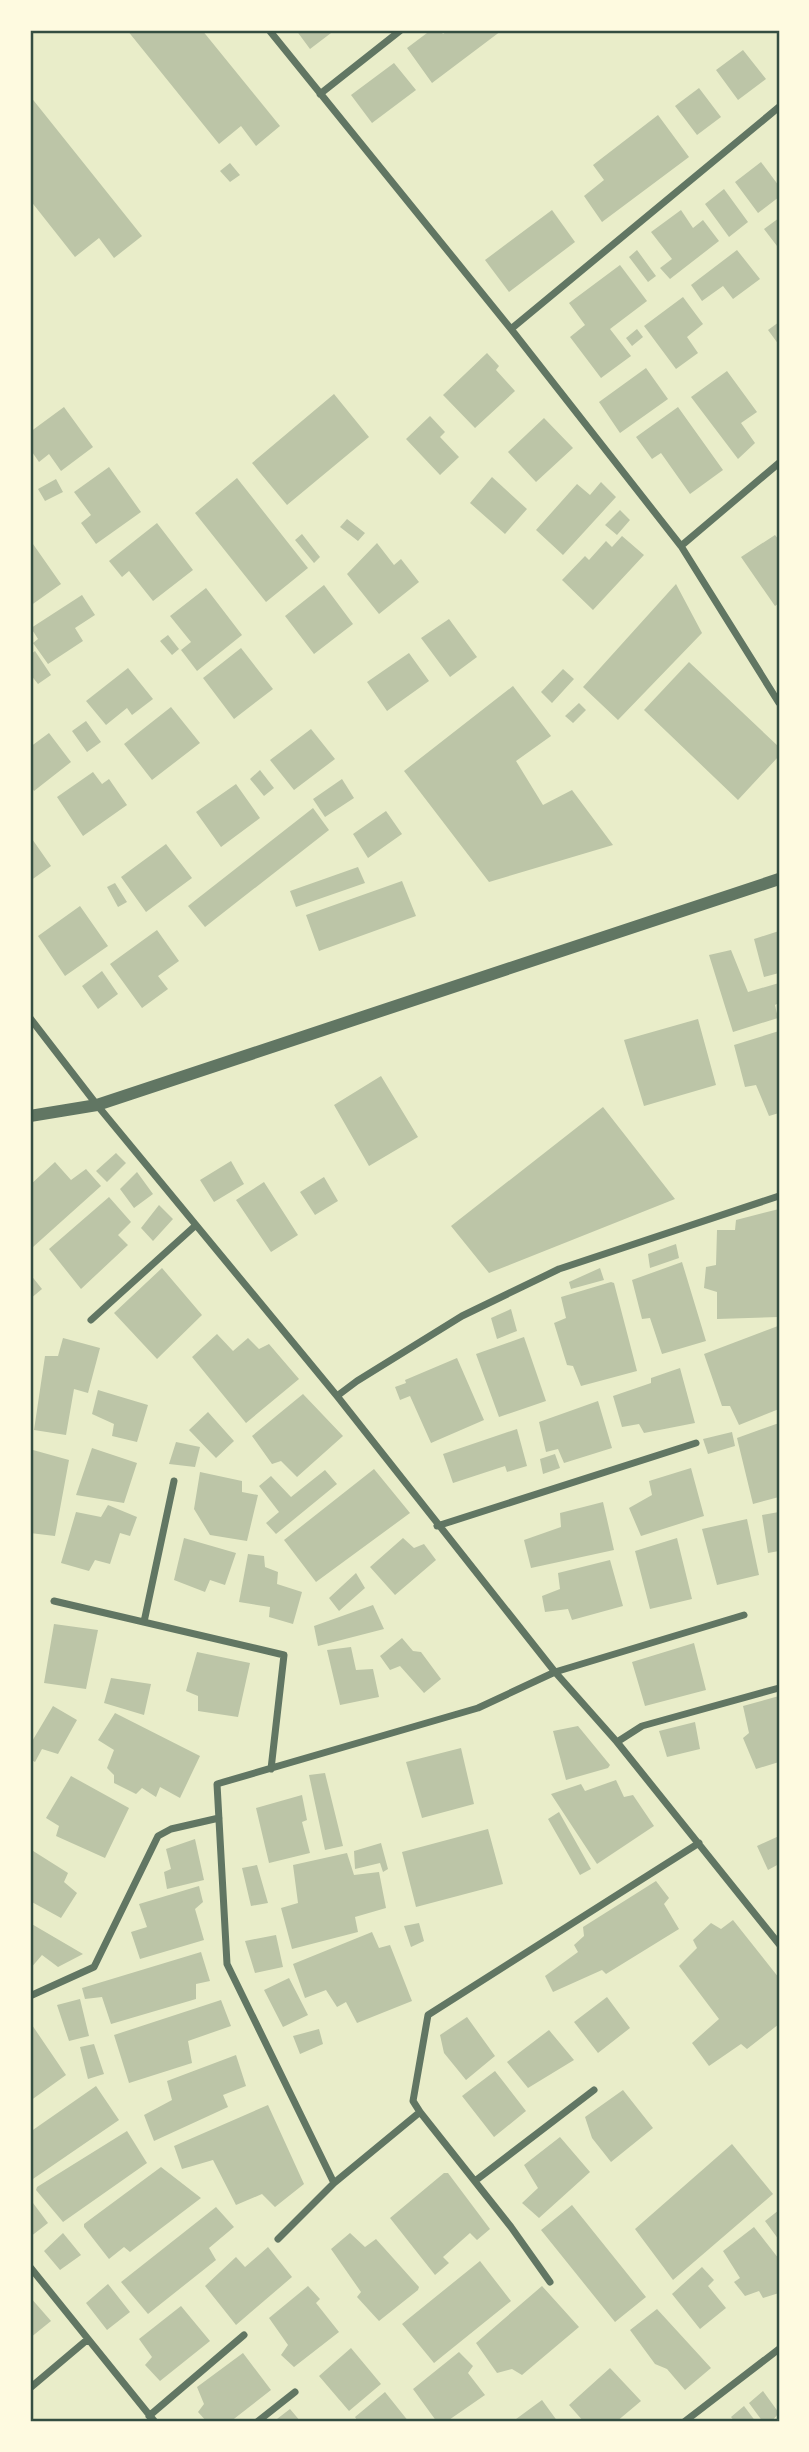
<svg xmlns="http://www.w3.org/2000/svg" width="809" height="2452" font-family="'Public Sans',sans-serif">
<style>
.building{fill:#bcc5a7}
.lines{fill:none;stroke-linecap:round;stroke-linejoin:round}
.minor{stroke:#617663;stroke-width:7}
.tertiary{stroke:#617663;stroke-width:12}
.neatline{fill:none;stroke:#344e41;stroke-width:2.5}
</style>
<rect width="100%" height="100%" fill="#e9edc9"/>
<!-- building -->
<path class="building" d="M127,30h75l78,96 -24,20 -15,-20 -22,18z
M296,30h39l-25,19z
M431,30h9l3,4 6,-4 52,1 -69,52 -25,-35z
M743,50l23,29 -28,21 -22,-30z
M394,63l22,27 -44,33 -21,-28z
M699,88l22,29 -24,18 -22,-29z
M30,96l112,140 -28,22 -15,-20 -24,19 -45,-57z
M658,115l31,42 -87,65 -18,-26 20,-16 -11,-15z
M761,162l18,24v11l-21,16 -23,-31z
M230,163l10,12 -10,7 -10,-11z
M724,189l24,33 -19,15 -24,-33z
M552,210l23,32 -66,50 -24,-32z
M681,210l12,18 10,-8 16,21 -49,38 -10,-11 12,-9 -21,-27z
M779,218v27l-2,1 -13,-17z
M637,250l19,26 -8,6 -19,-25z
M737,250l23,29 -27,20 -10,-13 -21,15 -11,-16z
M620,265l27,36 -37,28 21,27 -30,22 -31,-41 15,-12 -16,-22z
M683,297l20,27 -16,13 11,16 -22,16 -32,-43z
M779,322v23l-11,-15z
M637,329l6,8 -11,9 -6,-8z
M487,353l12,13 -3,4 19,21 -40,37 -32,-33z
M646,368l22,31 -48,34 -21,-31z
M727,371l30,41 -16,11 14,20 -17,16 -47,-62z
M334,394l35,43 -82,68 -35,-42z
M64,407l29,40 -32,24 -12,-17 -10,8 -9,-13v-17z
M678,407l45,63 -33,24 -29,-41 -9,6 -16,-22z
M430,416l15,16 -5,5 19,20 -19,18 -34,-36z
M544,418l29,30 -37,34 -28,-30z
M109,467l32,45 -45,32 -15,-21 10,-8 -17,-23z
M492,477l35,32 -22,25 -35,-31z
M237,478l71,90 -42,34 -71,-89z
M56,479l7,13 -18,9 -7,-12z
M601,482l15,15 -53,58 -27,-25 41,-46 13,11z
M620,510l10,10 -13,15 -12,-10z
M347,519l18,14 -7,8 -18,-14z
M157,523l36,47 -40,31 -24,-30 -7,6 -13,-16z
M302,534l18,23 -6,6 -19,-23z
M775,535l4,5v63l-4,3 -34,-49z
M622,536l22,19 -51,55 -31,-30 23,-24 4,4 17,-19 6,6z
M377,543l17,22 7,-6 18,23 -40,32 -32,-40z
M33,544l28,40 -31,22v-59z
M676,584l26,49 -84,87 -35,-33z
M324,585l29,39 -39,30 -29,-38z
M206,588l36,47 -45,36 -16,-21 10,-8 -21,-26z
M82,595l13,20 -20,13 8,13 -35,23 -15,-21 5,-4 -7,-11z
M449,619l28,38 -27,20 -29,-39z
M168,635l11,14 -7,6 -12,-14z
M241,648l32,41 -39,30 -31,-41z
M35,651l16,24 -13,9 -8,-10v-19z
M409,653l20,28 -42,30 -20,-29z
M689,662l90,85v9l-41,44 -94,-90z
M128,668l25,31 -21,16 -5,-7 -21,17 -20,-24z
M563,669l11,10 -22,24 -11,-11z
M513,686l38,50 -35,25 27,44 29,-15 41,55 -124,37 -85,-111z
M579,703l7,7 -13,13 -8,-7z
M171,707l29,36 -48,37 -28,-36z
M86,721l15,21 -14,10 -15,-21z
M311,729l24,30 -41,31 -24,-30z
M49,733l22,29 -37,29 -4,-6v-38z
M260,770l14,18 -10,8 -14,-17z
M93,772l9,12 7,-5 18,26 -44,31 -26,-39z
M342,779l12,19 -29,19 -12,-18z
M236,784l24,34 -39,29 -25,-35z
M313,808l16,22 -124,97 -17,-21z
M386,811l16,23 -34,24 -15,-24z
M30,836l21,30 -21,15z
M166,844l26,34 -46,34 -25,-35z
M358,867l7,16 -69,24 -6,-16z
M402,881l14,35 -97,35 -13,-36z
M115,883l12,19 -9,5 -11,-20z
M80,906l28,40 -43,30 -27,-40z
M157,930l22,31 -21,15 10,13 -26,19 -32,-44z
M779,931v42l-15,4 -10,-38z
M731,950l17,42 31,-9v20l-4,2 3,13 -45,14 -24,-77z
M102,971l16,23 -20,15 -16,-23z
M698,1019l18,66 -72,21 -20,-66z
M779,1031v82l-10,3 -13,-31 -11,2 -11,-42z
M381,1076l37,61 -49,29 -35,-61z
M603,1107l72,92 -186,74 -38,-47z
M116,1153l10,10 -19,19 -11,-11z
M231,1161l13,23 -30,18 -14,-22z
M55,1162l16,18 15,-11 15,17 -68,61 -3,-4v-58z
M137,1172l16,22 -19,14 -14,-19z
M324,1177l14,24 -23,14 -15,-23z
M264,1182l34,53 -27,17 -35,-52z
M109,1197l22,25 -13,13 10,10 -47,44 -32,-40z
M159,1205l14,14 -20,22 -12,-13z
M779,1209v108l-62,2v-27l-13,-4 2,-21 10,-2 1,-35h18l1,-10z
M676,1244l3,14 -29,10 -2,-14z
M682,1262l24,79 -44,13 -12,-36 -8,1 -10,-39z
M162,1268l40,47 -45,44 -43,-46z
M600,1268l4,12 -33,9 -2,-7z
M30,1274l12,15 -12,10z
M611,1282l3,1 23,88 -56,15 -8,-20 -6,-1 -13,-42 12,-5 -5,-21z
M511,1309l6,22 -20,8 -6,-21z
M778,1326l1,83 -40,16 -9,-19h-8l-18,-52z
M217,1334l16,17 15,-13 11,11 10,-5 30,35 -53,44 -54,-66z
M524,1337l22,64 -47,16 -23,-63z
M63,1338l37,10 -12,45 -14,-4 -8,46 -32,-5 11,-74h13z
M457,1358l27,62 -53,23 -21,-47 -10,4 -5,-13 11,-4 -1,-3z
M680,1368l15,55 -51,10 -5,-9 -17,3 -9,-31 38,-13v-5z
M98,1390l50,15 -11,37 -25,-6 2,-12 -22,-10z
M303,1394l40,42 -46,41 -16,-16 -9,3 -20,-28z
M598,1401l14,47 -48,15 -6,-14 -12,3 -7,-30z
M208,1412l26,29 -18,17 -27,-28z
M779,1423v74l-26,7 -16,-66z
M517,1429l10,37 -20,6 -2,-6 -52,17 -10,-29z
M732,1432l3,14 -27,8 -5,-15z
M176,1442l24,5 -5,20 -26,-3z
M92,1448l45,15 -13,40 -48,-8z
M33,1450l36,10 -14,76 -25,-3v-62z
M555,1454l5,14 -17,6 -3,-15z
M691,1468l13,48 -63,20 -12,-28 23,-13 -3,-14z
M374,1469l36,44 -94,69 -32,-42z
M325,1470l12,14 -61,50 -10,-11 13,-11 -20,-26 12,-10 20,21z
M200,1472l42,9v11l16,3 -11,46 -37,-6 -16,-26z
M603,1502l11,48 -83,18 -7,-28 37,-13 -1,-14z
M108,1505l29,12 -7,19 -10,-3 -10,31 -15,-4 -6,11 -28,-8 15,-51 25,5z
M779,1512v39l-11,2 -6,-38z
M747,1519l12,56 -42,10 -15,-56z
M184,1538l52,15 -11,32 -15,-5 -5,12 -31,-12z
M403,1538l11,10 10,-4 12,16 -41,35 -25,-28z
M677,1538l15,61 -42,10 -15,-58z
M248,1554l16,2 1,11 13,5 -1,12 25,8 -9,32 -24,-7 1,-10 -31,-5z
M610,1560l13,46 -51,14 -4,-11 -23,3 -3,-16 18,-7 -2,-16z
M356,1573l9,15 -26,23 -10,-13z
M373,1605l11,24 -66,17 -4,-20z
M54,1624l44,6 -12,59 -42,-6z
M402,1638l11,13 8,1 20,27 -17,14 -24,-27 -10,4 -10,-14z
M694,1643l12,47 -61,16 -13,-44z
M351,1647l5,23 17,-1 6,28 -39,8 -13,-55z
M197,1652l53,11 -12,54 -40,-6v-15l-12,-5z
M111,1678l40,6 -7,31 -40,-12z
M779,1696v66l-23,7 -13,-31 6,-5 -6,-27z
M53,1706l24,14 -19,34 -16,-5 -7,13 -5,-3v-17l1,1z
M115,1713l85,43 -20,42 -20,-11 -4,10 -14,-9 -6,6 -22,-11v-8l-7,-7 7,-18 -16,-10z
M695,1722l5,27 -33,8 -8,-26z
M578,1726l32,39 -2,3 -42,12 -13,-49z
M461,1748l13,56 -52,14 -16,-56z
M325,1773l18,73 -18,4 -16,-75z
M71,1776l58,32 -24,50 -49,-22 3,-10 -13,-8z
M616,1780l8,17 9,-2 21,31 -57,38 -46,-70 30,-10 4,7z
M302,1795l5,25 -5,2 8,31 -41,10 -13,-55z
M559,1812l32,57 -11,6 -32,-56z
M488,1829l15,55 -87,23 -14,-55z
M779,1836v28l-11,6 -11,-24z
M195,1839l9,41 -37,9 -3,-17 7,-3 -5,-20z
M381,1843l7,26 -5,3 -3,-9 -25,6 -1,-18z
M30,1849l38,24 -4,9 13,11 -16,25 -31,-17z
M347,1853l7,22 25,-3 7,36 -31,9 3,15 -66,17 -11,-41 17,-5 -5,-38z
M257,1865l11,38 -17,3 -9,-38z
M656,1881l13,17 -5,6 15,25 -73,45 -4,-4 -49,22 -8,-16 33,-24 -4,-7 10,-9 -1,-9z
M199,1886l4,16 -8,7 9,31 -64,19 -9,-27 16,-5 -8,-23z
M733,1920l46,58v46l-32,25 -6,-5 -32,22 -17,-23 27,-24 -40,-53 18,-18 -4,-8 18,-17 10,6z
M30,1923l53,31 -25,13 -16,-12 -12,14z
M419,1923l5,18 -13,6 -7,-21z
M372,1932l7,16 11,-3 22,56 -55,22 -11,-21 -9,5 -11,-17 -21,8 -12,-34z
M276,1935l7,32 -28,6 -10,-32z
M201,1952l9,29 -14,3v15l-85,25 -9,-27 -17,2 -3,-11z
M289,1978l19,37 -25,12 -19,-37z
M607,1997l23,31 -32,25 -24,-31z
M80,1999l9,37 -20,5 -12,-36z
M221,2000l10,26 -43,15 4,22 -63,20 -15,-48z
M467,2017l28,39 -29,24 -22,-27 -4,-18z
M30,2022l36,53 -36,26z
M319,2029l4,15 -23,10 -7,-18z
M549,2030l25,30 -46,28 -21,-26z
M94,2044l10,30 -16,5 -8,-32z
M236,2055l10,31 -23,9 5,12 -74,34 -10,-26 28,-15 -5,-19z
M495,2071l31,40 -32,26 -32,-41z
M96,2086l23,34 -89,61v-49z
M623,2090l30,38 -42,34 -19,-24 -7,-21z
M268,2105l36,79 -29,23 -13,-13 -26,11 -23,-45 -31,9 -8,-23z
M127,2131l20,32 -84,59 -27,-32 1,-3z
M560,2137l30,35 -51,46 -17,-15 16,-15 -14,-23z
M732,2144l41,50 -100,86 -38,-51z
M161,2167l40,31 -71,54 -6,-5 -15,12 -25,-32v-3z
M444,2173h4l42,56 -13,11 -7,-7 -27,24 6,6 -14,12 -45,-57z
M30,2199l18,24 -18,14z
M572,2205l74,92 -31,25 -74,-92z
M216,2207l18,20 -25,21 7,12 -68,54 -27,-32z
M779,2210v30l-14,-19z
M754,2227l25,32v34l-16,5 -4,-7 -14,5 -11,-14 6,-4 -17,-27z
M63,2233l18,22 -21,15 -16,-19z
M350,2233l15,14 11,-8 43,48 -1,3 -39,31 -22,-24 4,-5 -30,-43z
M268,2247l24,30 -56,48 -31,-39 31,-29 9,10z
M480,2261l31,40 -77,62 -32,-39z
M702,2267l12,13 -6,6 18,22 -26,21 -28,-35z
M108,2284l22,28 -23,18 -21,-27z
M308,2286l12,13 -4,4 23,29 -45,35 -13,-12 7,-10 -19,-27z
M542,2286l37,41 -57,48 -10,-6 -15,4 -21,-30z
M30,2297l21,24 -21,17z
M181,2306l29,35 -50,40 -15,-16 7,-8 -13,-18z
M657,2309l54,59 -26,22 -18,-21 -12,-5 -25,-34z
M351,2348l30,36 -32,27 -30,-35z
M459,2352l14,14 -5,7 17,22 -39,27h-9l-24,-33z
M243,2353l28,37 -41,32h-23l-9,-10 6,-8 -7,-17z
M610,2368l31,33 -25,21h-32l-15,-17z
M763,2391l16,22 -8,9h-8l-14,-19z
M385,2392l24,30h-51l-3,-5z
M542,2400l16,22h-46z
M744,2406l12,16h-21l-4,-5z
M290,2409l11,13h-28z"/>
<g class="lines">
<!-- minor -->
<path class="minor" d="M269,30l242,299 170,217 98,157
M320,94l81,-64
M511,329l268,-222
M681,546l98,-83
M30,1018l67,87 240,291 218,276 62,70 162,202
M91,1320l105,-95
M337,1396l20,-15 105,-65 97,-47 220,-73
M437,1526l259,-83
M54,1601l230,54 -13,114
M144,1622l30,-141
M617,1742l25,-16 137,-38
M30,1996l64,-29 64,-131 13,-7 48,-11
M420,2112l-7,-11 15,-86 271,-172
M475,2181l119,-91
M334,2183l86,-71 91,115 39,55
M278,2239l56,-56 -107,-219 -10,-180 261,-76 77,-36 189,-57
M30,2267l125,155
M30,2388l58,-49
M149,2416l95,-81
M257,2422l38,-30
M684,2422l95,-73"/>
<!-- tertiary -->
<path class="tertiary" d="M30,1116l67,-11 682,-226"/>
</g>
<!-- border -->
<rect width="809" height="2452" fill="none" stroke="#fefae0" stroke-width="63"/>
<rect x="32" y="32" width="746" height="2388" class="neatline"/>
</svg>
